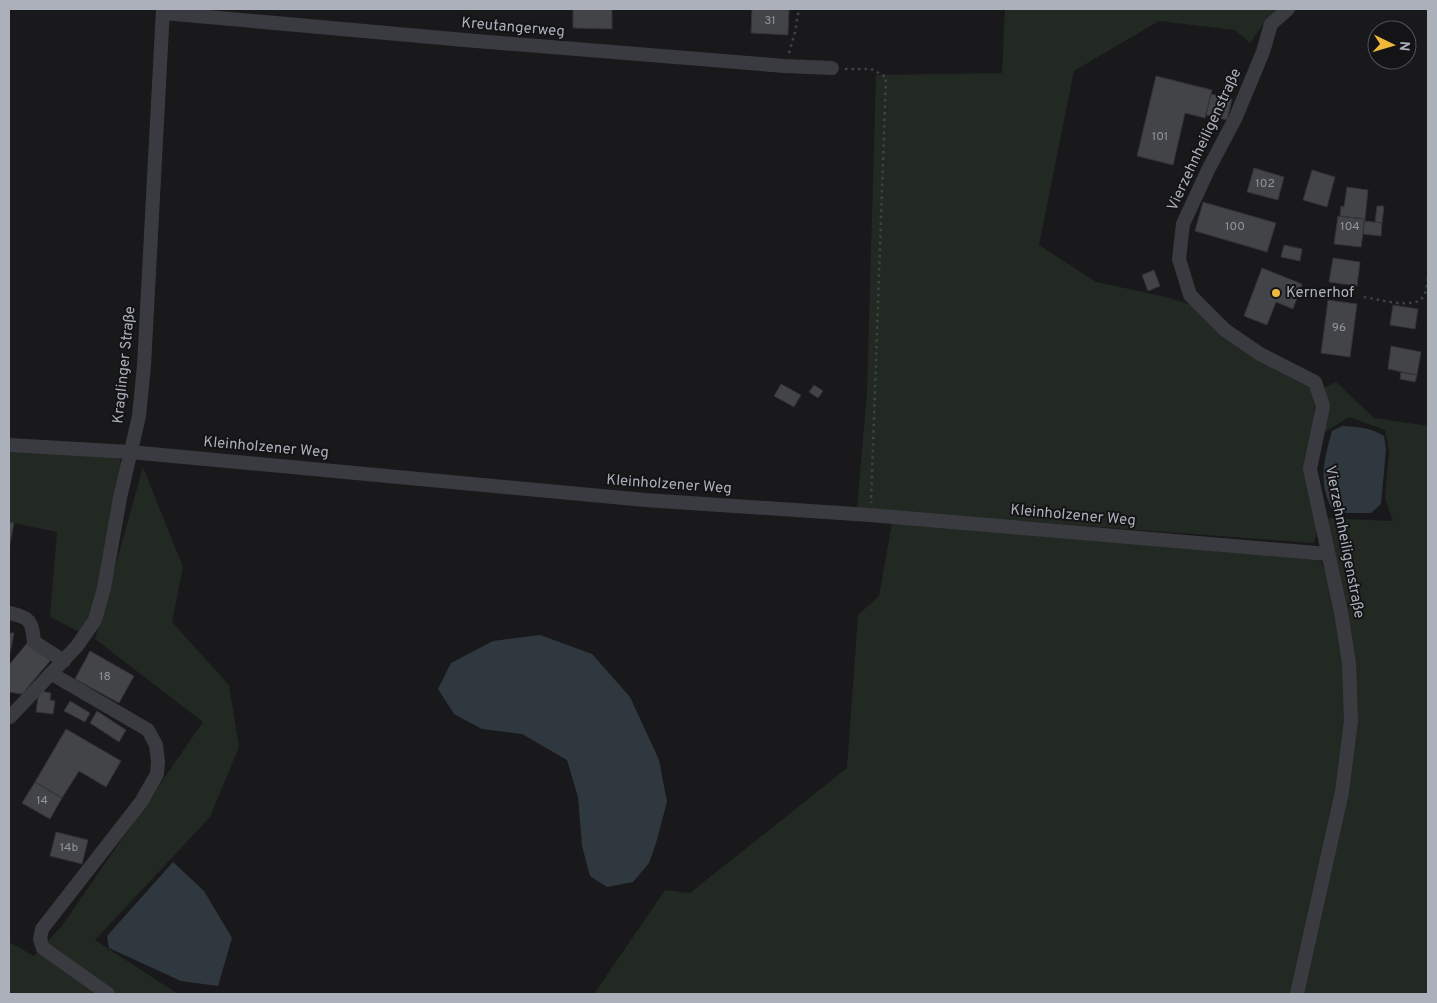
<svg xmlns="http://www.w3.org/2000/svg" width="1437" height="1003" font-family="Overpass,sans-serif">
<style>
.green{fill:#212922}
.water{fill:#2f383f}
.building{fill:#434448;stroke:#333337}
.lines{fill:none;stroke-linecap:round;stroke-linejoin:round}
.path{stroke:#404247;stroke-width:2.5;stroke-dasharray:2.5 4;stroke-linecap:butt}
.minor{stroke:#3a3b40;stroke-width:14}
.poi-dot{fill:#f1b83c;stroke:#141416;stroke-width:2}
.labels{text-anchor:middle;dominant-baseline:central;stroke-width:4;stroke-linejoin:round;paint-order:stroke}
.number-label{font-size:12px;fill:#91959e}
.street-label{font-size:15px;fill:#abb0bb;stroke:#141416}
.poi-label{font-size:15px;fill:#abb0bb;stroke:#141416;text-anchor:start}
</style>
<rect width="100%" height="100%" fill="#19191b"/>
<!-- green -->
<path class="green" d="M1005,9h272l-9,8 -18,26 -15,-13 -76,-9 -85,50 -35,174 57,37 66,14 27,8 121,79 6,11 -4,34 5,103 -3,12 -457,-34 10,-117 9,-317 126,-2z
M1336,382l38,36 54,8v568h-126l52,-245 -29,-231 68,3 -8,-23 4,-47 -4,-21 -36,-13 -27,17v-45z
M9,446l101,10 10,3 1,6 -19,121 -20,47 -32,-16 7,-85 -48,-10z
M143,467l40,100 -11,55 57,63 10,62 -29,70 -115,123 83,54h-169v-52l25,14 27,-29 142,-205 -108,-83z
M892,523l422,35 7,4 7,13 17,97v38l-3,43 -9,58 -39,183h-700l71,-104 25,3 157,-125 11,-153 21,-19z"/>
<!-- water -->
<path class="water" d="M1342,426c15,1 28,1 42,10l2,14 -5,54 -10,9h-20l-17,-1c-17,-28 -10,-52 -2,-81z
M540,635l52,19 38,43 29,63 8,42 -11,41 -7,20 -16,19 -26,5 -17,-11 -8,-30 -4,-49 -11,-37 -45,-26 -40,-5 -28,-15 -16,-25 13,-26 42,-22z
M173,862l31,29 28,47 -14,48 -37,-5 -72,-33 -2,-12z"/>
<!-- building -->
<path class="building" d="M573,9h39v20l-39,-1z
M752,9l37,1 -1,25 -37,-2z
M1156,76l56,14 -7,28 -20,-5 -12,52 -36,-9z
M1211,94l21,5 -5,21 -21,-5z
M1254,168l30,9 -6,23 -31,-8z
M1312,170l23,7 -8,30 -24,-7z
M1347,187l21,3 -3,29 -25,-3 1,-10 3,1z
M1203,202l73,21 -9,29 -72,-21z
M1377,206h7l-2,17 -7,-1z
M1338,216l27,3 -4,28 -27,-3z
M1364,221l18,2 -1,13 -18,-2z
M1284,245l18,4 -2,12 -19,-4z
M1333,258l27,4 -3,24 -28,-4z
M1262,268l40,16 -9,25 -17,-7 -9,23 -23,-9z
M1154,270l6,16 -12,5 -6,-16z
M1328,300l29,4 -7,53 -29,-4z
M1393,305l25,4 -3,20 -25,-4z
M1391,346l30,6 -4,23 -29,-6z
M1401,372l16,3 -2,7 -15,-3z
M781,384l20,11 -7,12 -20,-11z
M814,385l9,6 -5,7 -9,-6z
M9,522l5,1 -5,27z
M9,633h5l-4,20h-1z
M28,642l22,19 -28,33 -13,-2v-27z
M90,651l44,25 -15,27 -44,-24z
M39,691l12,2 -1,7 5,1 -2,13 -17,-2z
M70,701l20,12 -5,9 -21,-11z
M97,711l29,19 -7,12 -29,-19z
M66,729l55,32 -15,26 -27,-16 -17,27 -27,-16z
M35,782l27,16 -12,21 -28,-16z
M56,832l32,8 -6,24 -32,-8z"/>
<g class="lines">
<!-- path -->
<path class="path" d="M789,53l6,-21 4,-23
M845,69h26l15,8 -15,426
M1364,297c14,2 50,13 59,0 4,-5 4,-13 5,-19"/>
<!-- minor -->
<path class="minor" d="M1288,9l-17,15 -8,28 -28,67 -27,51 -25,54 -4,35 11,36 35,35 35,24 55,28 8,24 -13,63 31,143 8,51 2,58 -9,71 -45,202
M163,13l313,28 309,25 47,2
M9,445l121,7 515,48 225,15 458,39
M9,613c21,4 23,8 25,29l30,19
M52,674l96,56 8,15 2,17 -1,12 -16,28 -99,127 -2,10 3,9 65,46
M9,717h1l67,-71 18,-26 9,-32 16,-90 19,-82 5,-50 19,-357"/>
</g>
<!-- markers -->
<circle class="poi-dot" cx="1276" cy="293" r="5"/>
<g class="labels">
<!-- number labels -->
<g class="number-label">
<text x="770" y="21">31</text>
<text x="1160" y="137">101</text>
<text x="1265" y="184">102</text>
<text x="1235" y="227">100</text>
<text x="1350" y="227">104</text>
<text x="1339" y="328">96</text>
<text x="105" y="677">18</text>
<text x="42" y="801">14</text>
<text x="69" y="848">14b</text>
</g>
<!-- street labels -->
<g class="street-label">
<text transform="translate(513 28) rotate(5)">Kreutangerweg</text>
<text transform="translate(1205 140) rotate(-65)">Vierzehnheiligenstraße</text>
<text transform="translate(125 365) rotate(-84)">Kraglinger Straße</text>
<text transform="translate(266 448) rotate(5)">Kleinholzener Weg</text>
<text transform="translate(669 485) rotate(4)">Kleinholzener Weg</text>
<text transform="translate(1073 516) rotate(5)">Kleinholzener Weg</text>
<text transform="translate(1344 542) rotate(79)">Vierzehnheiligenstraße</text>
</g>
<!-- poi labels -->
<g class="poi-label">
<text x="1286" y="293">Kernerhof</text>
</g>
</g>
<!-- border -->
<rect width="1437" height="1003" fill="none" stroke="#abb0bb" stroke-width="20"/>
<!-- north arrow -->
<g transform="translate(1392 45) rotate(95)"><circle r="24" fill="#141416" stroke="#505258"/>
<path d="M0-4L9 19L0 12L-9 19Z" fill="#f1b83c"/>
<text y="-8" font-size="14" font-weight="bold" text-anchor="middle" fill="#abb0bb">N</text>
</g>
</svg>
